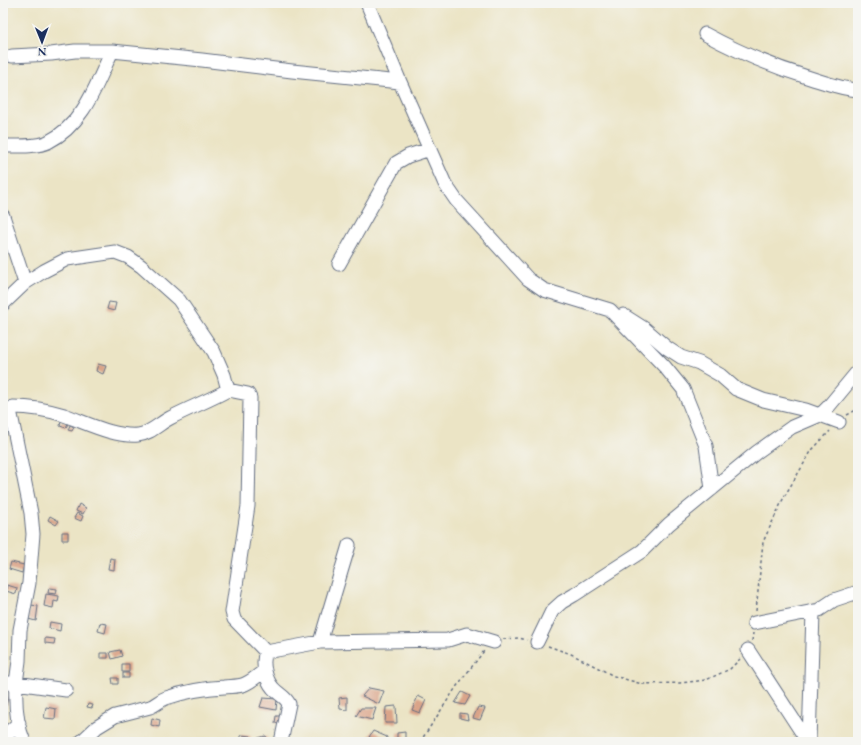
<svg xmlns="http://www.w3.org/2000/svg" width="861" height="745" font-family="'EB Garamond',serif">
<style>
.building{fill:#daa489}
.lines{fill:none;stroke-linecap:round;stroke-linejoin:round}
.minor-casing{stroke:#646e82;stroke-width:15}
.path{stroke:#646e82;stroke-width:1.5;stroke-dasharray:3 3;stroke-linecap:butt}
.minor{stroke:#fff;stroke-width:13}
</style>
<rect width="100%" height="100%" fill="#f6f6f2"/>
<filter id="ink" filterUnits="userSpaceOnUse"><feTurbulence type="fractalNoise" baseFrequency=".025" numOctaves="2"/><feDisplacementMap in="SourceGraphic" scale="8" xChannelSelector="R" yChannelSelector="G"/><feConvolveMatrix kernelMatrix="1 2 1 2 8 2 1 2 1" color-interpolation-filters="sRGB"/></filter>
<filter id="wash" filterUnits="userSpaceOnUse"><feTurbulence type="fractalNoise" baseFrequency=".012" numOctaves="4" result="noise"/><feDisplacementMap in="SourceGraphic" scale="16" xChannelSelector="R" yChannelSelector="G"/><feGaussianBlur stdDeviation="0.9" result="paint"/><feColorMatrix in="noise" values="0 0 0 0 0 0 0 0 0 0 0 0 0 0 0 0 0 1.4 0 .05"/><feComposite in="paint" operator="in"/></filter>
<g filter="url(#wash)">
<rect width="100%" height="100%" fill="#ebe4c5"/>
<g id="blocks">
<!-- building -->
<path class="building" d="M109,302l7,1 -2,8 -7,-2z
M98,364l8,2 -3,8 -7,-3z
M61,421l7,2 -2,5 -6,-2z
M70,425l4,2 -2,4 -4,-1z
M79,504l7,4 -3,6 -7,-3z
M77,513l6,3 -2,5 -7,-3z
M50,516l9,5 -3,4 -8,-5z
M62,532h6v8h-6z
M110,558l5,1 -1,11 -6,-1z
M11,562l13,3 -2,8 -13,-4z
M7,585l10,3 -1,6 -10,-3z
M49,588l8,1 -1,5 -8,-1z
M46,594l13,2 -1,6 -4,-1 -1,7 -9,-2z
M31,605l7,1 -2,15 -8,-2z
M50,622l11,2 -1,7 -11,-3z
M100,623l7,1 -2,9 -7,-2z
M45,638l10,1 -1,5 -9,-1z
M120,650l2,6 -10,3 -2,-7z
M100,653h8v5h-8z
M122,664h7v8h-7z
M123,673h6v5h-6z
M112,678h6v6h-5z
M369,688l15,3 -5,13 -17,-8z
M462,692l8,4 -5,9 -10,-2z
M5,696l3,1 -2,9h-3v-5h1z
M418,696l8,4 -6,13 -8,-3z
M347,697v13l-7,-1 -1,-11z
M263,698l14,1 -1,11 -16,-3z
M88,704l5,1 -1,3 -5,-1z
M396,706l1,17h-12l1,-16z
M46,707l10,2 -1,10 -11,-1z
M478,707l7,1 -5,12 -7,-2z
M361,708h15l-4,12 -16,-4z
M460,713l7,1 1,6 -8,-2z
M276,716h6l-1,8 -6,-1z
M152,718l8,2 -1,7 -8,-2z
M373,731l14,6 -1,5h-6l-11,-5z
M405,732v10h-8v-9z
M241,735l10,1 -2,6 -8,-1z
M266,736l2,5 -10,1v-4z"/>
</g>
</g>
<g filter="url(#ink)">
<use href="#blocks" fill-opacity="0" stroke="#646e82" stroke-width="1"/>
<g class="lines">
<defs>
<path id="minor" d="M367,3l33,79 45,102 11,16 72,79 16,11 66,20 55,57 18,22 23,57 6,43
M705,34c33,18 69,33 105,44 16,5 31,11 48,12
M12,56l39,-2 24,-3h37l90,9 90,11 108,11
M3,146c12,0 35,1 45,-4 36,-18 48,-57 64,-91
M3,216l22,67
M339,264l57,-101 12,-7 22,-7
M3,304l22,-21 19,-12 23,-12 48,-7 13,5 13,9 38,34 35,52 10,23 4,15c-18,10 -39,18 -58,28 -10,5 -20,16 -32,17 -24,2 -51,-12 -74,-20 -16,-5 -34,-8 -51,-8l-3,3 21,103 2,21 -4,49 -9,47 -1,31 -3,22 50,7
M623,315l22,14 22,19 14,9 18,6 21,12 16,14 27,11 43,10 33,12
M228,390l20,4 2,4 -2,108 -16,106 2,7 32,33
M754,623l65,-13 15,-10 24,-8
M320,642l29,-97
M537,642l15,-31 10,-9 12,-7 68,-44 27,-27 88,-72 35,-25 28,-12 9,-9 29,-35
M748,650l60,92
M3,683h13c-1,20 0,40 8,59
M3,737l16,-14
M81,742l16,-15 18,-11 35,-9c6,-2 10,-7 16,-9 18,-6 39,-10 58,-11 7,-1 14,0 21,-3 7,-3 14,-9 20,-14
M281,742l8,-38c-3,-7 -11,-10 -16,-16 -7,-8 -12,-25 -7,-36l54,-10 128,-2 19,-6 27,8
M809,742l4,-130"/>
</defs>
<!-- minor casing -->
<use href="#minor" class="minor-casing"/>
<!-- path -->
<path class="path" d="M847,415l11,-6
M756,611l7,-69 21,-45 28,-47 18,-19
M503,639l16,-1 8,2
M752,641l1,-8
M548,646l23,8 43,22 28,8 38,-1 26,-3 24,-11 10,-10
M420,742l37,-56 27,-35"/>
<!-- minor -->
<use href="#minor" class="minor"/>
</g>
</g>
<!-- margin -->
<rect width="861" height="745" fill="none" stroke="#f6f6f2" stroke-width="16"/>
<!-- north arrow -->
<g transform="translate(42 42) rotate(179)" stroke="#f6f6f2" stroke-width="3" paint-order="stroke">
<path d="M0-3L7 15L0 10L-7 15Z" fill="#1b2f5e"/>
<text y="-6" font-size="11" font-weight="bold" text-anchor="middle" fill="#1b2f5e">N</text>
</g>
</svg>
